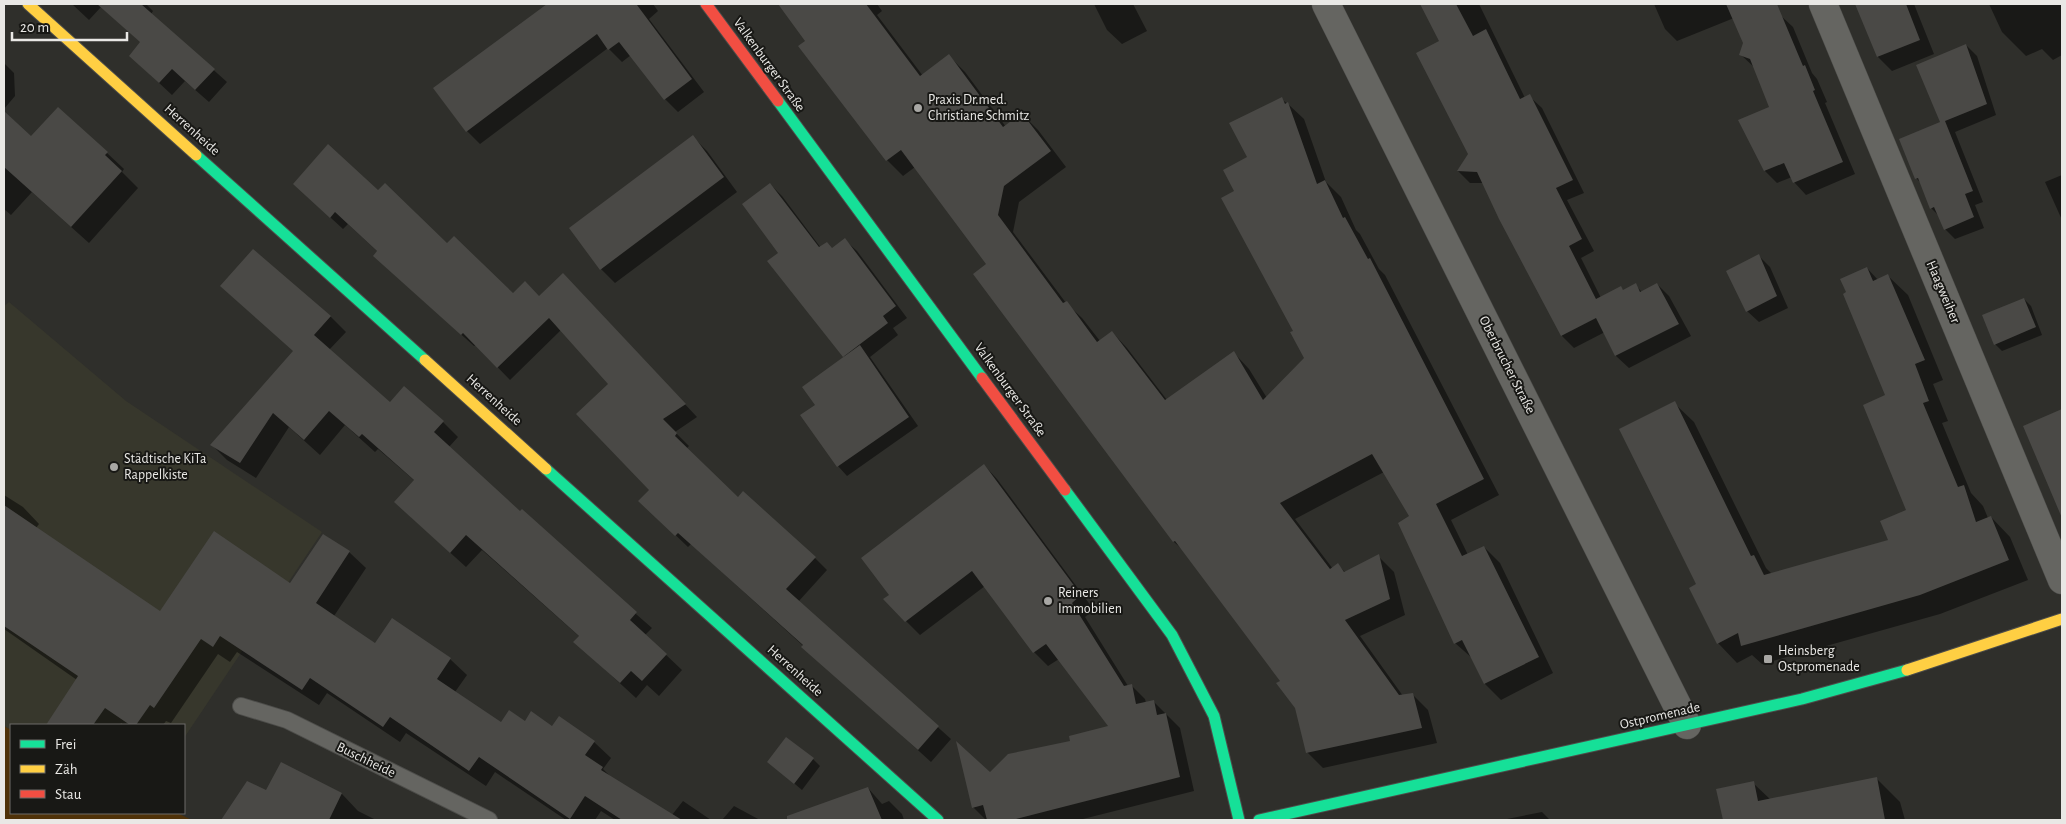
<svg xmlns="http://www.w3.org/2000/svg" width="2066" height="824" font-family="'Alegreya Sans',sans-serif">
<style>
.built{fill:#37372c}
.green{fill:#4f3209}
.shadow{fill:#0007}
.building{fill:#4a4946}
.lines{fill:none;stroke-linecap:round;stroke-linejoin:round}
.lane-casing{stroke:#4d4d4a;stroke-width:18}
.street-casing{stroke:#4d4d4a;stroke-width:29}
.fast-casing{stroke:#4d4d4a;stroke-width:13}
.slow-casing{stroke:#4d4d4a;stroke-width:13}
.jam-casing{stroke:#4d4d4a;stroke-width:13}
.lane{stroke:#656561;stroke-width:16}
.street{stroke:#656561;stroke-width:28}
.fast{stroke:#16e098;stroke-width:11}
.slow{stroke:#ffcf43;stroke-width:11}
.jam{stroke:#f24e42;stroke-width:11}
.poi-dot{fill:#a8a7a4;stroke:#181815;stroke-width:2}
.labels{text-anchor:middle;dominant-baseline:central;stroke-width:4;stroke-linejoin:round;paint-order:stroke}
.street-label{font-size:14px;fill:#e9e8e5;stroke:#181815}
.poi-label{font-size:14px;fill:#e9e8e5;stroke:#181815;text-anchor:start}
</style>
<rect width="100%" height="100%" fill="#2f2f2b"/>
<!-- built -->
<path class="built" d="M9,302l117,99 196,131 -138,206v-13h-173v5l-7,-4v-420z"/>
<!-- green -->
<path class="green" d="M4,726l7,4v83h166l15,7h-188z"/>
<!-- shadow -->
<path class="shadow" d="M72,4h74l7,7 -2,3 76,68 -18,20 -24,-21 -13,14 -29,-27 -1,-25 -41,-36 -12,13z
M550,4h103l5,7 -9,8 55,73 -26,20 -13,-13 -34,-44 -9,7 -14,-14 -128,96 -13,-13 -32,-43z
M779,4h98l5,7 -5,4 46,61 26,-20 16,16 41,55 16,-13 16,16 28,37 -47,35 -6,30 53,71 16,15 18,23 12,-9 15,16 40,52 67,-47 15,16 18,29 38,-39 -69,-167 13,-34 32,-59 7,5 16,15 22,63 15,15 15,33 4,4 19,35 6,6 114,220 -48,25 17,35 16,-8 16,16 53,110 -52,27 -16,-16 -13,-26 -17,-15 -44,-126 -27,-45 -89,47 38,50 5,-4 7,7 33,-16 16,16 11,43 -45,21 43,60 9,-2 16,16 9,33 -114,25 -16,-16 -11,-44 -15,-27 -98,-131 -9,-8 -199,-268 13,-10 -73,-97 -12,9 -16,-16 -87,-114 7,-5z
M1094,4h39l14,27 -25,13 -15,-14z
M1422,4h57l46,94 4,-2 13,12 42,85 -17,7 27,51 -13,7 20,40 20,-10 3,3 11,-6 7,7 15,-8 12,12 22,40 -62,32 -13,-12 -11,-24 -31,16 -12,-12 -78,-153h-14l-12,-12 11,-17 -28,-112z
M1654,4h115l5,13 6,-2 13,12 19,46 5,6 10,23 -2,1 30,71 -49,21 -12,-13 -2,-5 -15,6 -12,-12 6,-64 -16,-39 -15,-14 4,-11 -10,-25 -57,23 -12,-12z
M1857,4h57l20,50 -42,17 -14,-14z
M1989,4h73v51l-9,5 -11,-11 -16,7 -24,-24z
M1966,45l11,11 19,59 -41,17 28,70 -8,3 9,23 -29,11 -10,-10 -6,-13 -8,-8 -10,-25 -5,-5 26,-56z
M4,63l10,10 1,23 -11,13z
M4,113l27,25 76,15 17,16 -2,3 16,16 -49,55 -57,-51 -21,23 -7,-6z
M693,137l14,14 30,41 -122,91 -14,-14z
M2062,175v45l-17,-38z
M770,184l12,12 39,52 11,1 13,-9 12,11 50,67 -14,10 5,7 -28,22 48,69 -71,50 -9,-10 -22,-61 29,-47 -66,-105z
M378,192l135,103 26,3 36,-11 122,130 -22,15 14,14 -3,3 52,50 77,59 12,12 -29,32 153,137 -20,23 -240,-218 -3,3 -48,-46 10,-11 -40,-106 -49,-54 -51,50 -34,-35 -2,1 -87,-78 -9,-16 -30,-28 -5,5 -36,-33z
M1759,256l11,11 18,41 -29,14 -12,-11z
M1867,268l11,12 10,-4 20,19 35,85 -10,4 15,37 -6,2 29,70 12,13 5,12 3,-1 19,20 18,43 -88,34 -178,50 -10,-9 -15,8 -19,-20 -20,-58 -24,-182 20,19 72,146 6,6 118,-34 18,-29z
M2024,299l7,7 11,29 -40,16 -7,-7z
M330,316l16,16 -17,18 61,54 53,18 15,15 -9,10 71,66 132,115 -7,7 37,35 -23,26 -12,-11 -11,13 -61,-56 5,-5 -98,-87 -16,17 -55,-50 4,-36 -37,-32 -3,3 -30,-27 -25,30 -31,-28 -33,51 -29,-18 -15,-15z
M2062,410v87l-37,-71z
M984,465l13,14 97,131 -9,7 43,69 3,-1 14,14 1,4 7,-2 27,27 14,63 -115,29h-93l-13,-13 18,-33 119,-48 -51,-67 -11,7 -14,-14 -49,-66 -65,49 -14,-14 -15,-26z
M4,495l19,12 16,17 -3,4 125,85 130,-28 33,-50 25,17 17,16 -32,48 41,29 17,-25 58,39 17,16 -12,17 47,32 23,-2 27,5 42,15 17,16 -8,11 10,10 59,36 11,-14 28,19h-96l-14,-9 -6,9h-29l-71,-48 -9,14 -80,-53 -6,9 -73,-49 -8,12 -82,-53 -7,10 -12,-8 -47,69 -5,-2 -3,4h-39l-3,-2 -1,2h-63l-6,-5 26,-40 -73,-51z
M813,759l7,7 -18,24 -33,-28z
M281,764l61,30 16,17 18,9h-114l-6,-6z
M1877,779l23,23 5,18h-181l-6,-30 35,-7 18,17z
M868,788l14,16 7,-3 13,13 2,6h-66l-4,-3z
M734,806l26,14h-38z
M1542,812l8,8h-48z"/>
<!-- building -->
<path class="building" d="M97,4h44l74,65 -20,21 -23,-21 -13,14 -30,-27 11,-14z
M547,4h91l-1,1 55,74 -28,21 -45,-58 -11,8 -11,-16 -131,98 -33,-44z
M778,4h88l54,72 29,-22 54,73 19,-14 29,38 -47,35 -6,29 65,88 4,-2 30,41 15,-11 53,69 69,-49 29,49 41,-42 -14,-26 3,-1 -72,-133 13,-7 -11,-21 24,-13 -18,-34 53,-26 3,7 3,-2 29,82 8,-4 18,38 2,-1 23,42 2,-1 114,221 -48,25 26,52 22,-10 55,111 -55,27 -22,-44 -8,4 -56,-121 11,-7 -37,-62 -92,49 50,66 8,-6 6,9 35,-18 11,45 -45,21 54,75 14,-2 9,35 -116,25 -11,-45 -19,-25 4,-2 -105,-140 -2,1 -200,-268 13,-10 -85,-114 -15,11 -88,-115 7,-5z
M1420,4h36l17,32 13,-7 34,70 10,-5 43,86 -17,8 26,51 -13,7 27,53 25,-13 2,4 13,-7 4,9 17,-9 22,41 -64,32 -19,-38 -35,18 -62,-117 -22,-47 -20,-1 11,-17 -52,-101 23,-12z
M1726,4h51l26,62 2,-1 10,25 -2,1 30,71 -50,21 -9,-20 -20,8 -26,-51 31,-13 -19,-48 -11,-4 4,-12z
M1855,4h51l14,36 -43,17z
M1966,44l21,60 -42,17 28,70 -8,3 9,23 -30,13 -10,-23 -4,2 -12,-31 -3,1 -16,-40 41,-17 -24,-57z
M58,107l50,45 -3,3 17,16 -51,56 -67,-60v-56l27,25z
M693,135l31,42 -124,93 -31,-42z
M328,144l50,46 7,-7 62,60 7,-7 59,57 12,-12 14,15 24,-23 123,131 -23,15 14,14 -2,3 63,61 5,-6 73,66 -30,32 153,137 -21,24 -117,-103 2,-2 -125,-112 -3,3 -37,-35 11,-11 -73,-76 32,-30 -59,-66 -52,50 -34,-35 -2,2 -88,-79 4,-5 -42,-39 -5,6 -37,-34z
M770,183l49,64 8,-5 5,6 13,-10 51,68 -13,10 5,7 -45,34 -76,-96 11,-8 -36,-49z
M253,249l78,67 -17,19 76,67 14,-16 40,35 -10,11 86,79 2,-2 115,103 -7,8 37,34 -25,27 -11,-10 -11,12 -47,-41 6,-6 -113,-101 -16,18 -56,-51 20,-22 -52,-46 -3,3 -30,-26 -25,29 -31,-27 -33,50 -30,-18 83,-94 -73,-65z
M1759,254l18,42 -31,16 -20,-41z
M1867,267l6,14 15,-7 37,86 -10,4 14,37 -6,2 35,84 6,-2 12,37 15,-6 18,44 -89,35 -179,51 -3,-13 -21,11 -28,-56 7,-4 -77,-155 56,-28 76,155 3,-1 10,20 124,-35 -8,-19 26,-11 -43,-105 22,-10 -42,-101 3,-2 -6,-13z
M2024,298l12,29 -42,18 -12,-30z
M860,345l49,72 -72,50 -37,-52 15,-10 -13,-18z
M2062,409v109l-39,-92z
M984,464l97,131 -9,8 52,83 8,-2 4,20 18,-4 3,15 9,-2 14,64 -168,43h-25l-4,-15 -11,3 -16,-67 34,31 18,-18 62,-13 -1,-5 39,-10 -62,-82 -13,9 -61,-82 -67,51 -22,-23 6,-4 -28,-37z
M4,505l156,106 54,-80 76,52 33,-49 27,17 -34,52 59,40 17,-25 59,40 -14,21 64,43 8,-12 16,11 6,-10 21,15 7,-10 36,25 -10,14 18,12 -2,3 81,50h-60l-37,-24 -15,23 -91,-62 -10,14 -79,-54 -7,10 -73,-49 -8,12 -82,-54 -7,11 -12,-8 -47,69 -4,-3 -14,20h-6l-25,-17 -12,17h-47l32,-49 -74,-50z
M786,737l28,21 -20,26 -27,-22z
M281,762l61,31 -13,27h-108l26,-39 19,9z
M1877,777l8,43h-162l-7,-31 38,-8 4,20z
M868,787l14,33h-95v-4z"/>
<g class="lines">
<defs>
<path id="lane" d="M241,706l46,14 202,100"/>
<path id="street" d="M1326,4l361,721
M1823,4l239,576"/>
<path id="fast" d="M778,101l204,277
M196,155l229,205
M546,469l392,351
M1065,490l107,145 42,81 25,104
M1259,820l543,-121 105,-29"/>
<path id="slow" d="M28,4l168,151
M425,360l121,109
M1907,670l155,-51"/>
<path id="jam" d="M706,4l72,97
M982,378l83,112"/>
</defs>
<!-- lane casing -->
<use href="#lane" class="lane-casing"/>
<!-- street casing -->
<use href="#street" class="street-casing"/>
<!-- fast casing -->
<use href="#fast" class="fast-casing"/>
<!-- slow casing -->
<use href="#slow" class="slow-casing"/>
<!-- jam casing -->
<use href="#jam" class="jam-casing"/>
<!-- lane -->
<use href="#lane" class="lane"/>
<!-- street -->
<use href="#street" class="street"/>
<!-- fast -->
<use href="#fast" class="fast"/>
<!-- slow -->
<use href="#slow" class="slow"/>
<!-- jam -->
<use href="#jam" class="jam"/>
</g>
<!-- markers -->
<g class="poi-dot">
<circle cx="918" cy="108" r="5"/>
<circle cx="114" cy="467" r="5"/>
<circle cx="1048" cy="601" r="5"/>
<rect x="1763" y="654" width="10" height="10" rx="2.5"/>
</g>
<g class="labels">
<!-- street labels -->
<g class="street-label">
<text transform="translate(769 65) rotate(54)">Valkenburger Straße</text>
<text transform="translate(192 130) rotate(42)">Herrenheide</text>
<text transform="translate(1943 292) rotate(67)">Haagweiher</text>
<text transform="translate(1507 365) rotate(63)">Oberbrucher Straße</text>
<text transform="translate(1010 390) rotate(54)">Valkenburger Straße</text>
<text transform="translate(494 400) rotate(42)">Herrenheide</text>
<text transform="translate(795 671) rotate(42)">Herrenheide</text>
<text transform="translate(1660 716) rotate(-13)">Ostpromenade</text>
<text transform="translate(366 760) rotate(26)">Buschheide</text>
</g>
<!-- poi labels -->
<g class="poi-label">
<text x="928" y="100">Praxis Dr.med.<tspan x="928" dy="16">Christiane Schmitz</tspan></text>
<text x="124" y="459">Städtische KiTa<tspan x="124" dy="16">Rappelkiste</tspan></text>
<text x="1058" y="593">Reiners<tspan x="1058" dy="16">Immobilien</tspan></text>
<text x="1778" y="651">Heinsberg<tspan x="1778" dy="16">Ostpromenade</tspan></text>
</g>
</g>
<!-- border -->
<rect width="2066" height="824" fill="none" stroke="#e9e8e5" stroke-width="10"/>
<!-- legend -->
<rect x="10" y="724" width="175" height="90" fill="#181815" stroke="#6c6b68"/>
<rect x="20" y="740" width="25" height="8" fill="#16e098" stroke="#6c6b68"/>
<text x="55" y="749" font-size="15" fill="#e9e8e5">Frei</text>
<rect x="20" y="765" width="25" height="8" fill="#ffcf43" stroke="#6c6b68"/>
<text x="55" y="774" font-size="15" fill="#e9e8e5">Zäh</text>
<rect x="20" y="790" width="25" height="8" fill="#f24e42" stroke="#6c6b68"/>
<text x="55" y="799" font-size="15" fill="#e9e8e5">Stau</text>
<!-- scale -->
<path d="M12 32v8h115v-8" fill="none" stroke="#e9e8e5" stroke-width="2.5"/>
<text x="20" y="32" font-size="15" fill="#e9e8e5" stroke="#181815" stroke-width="4" paint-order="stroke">20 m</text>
</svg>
